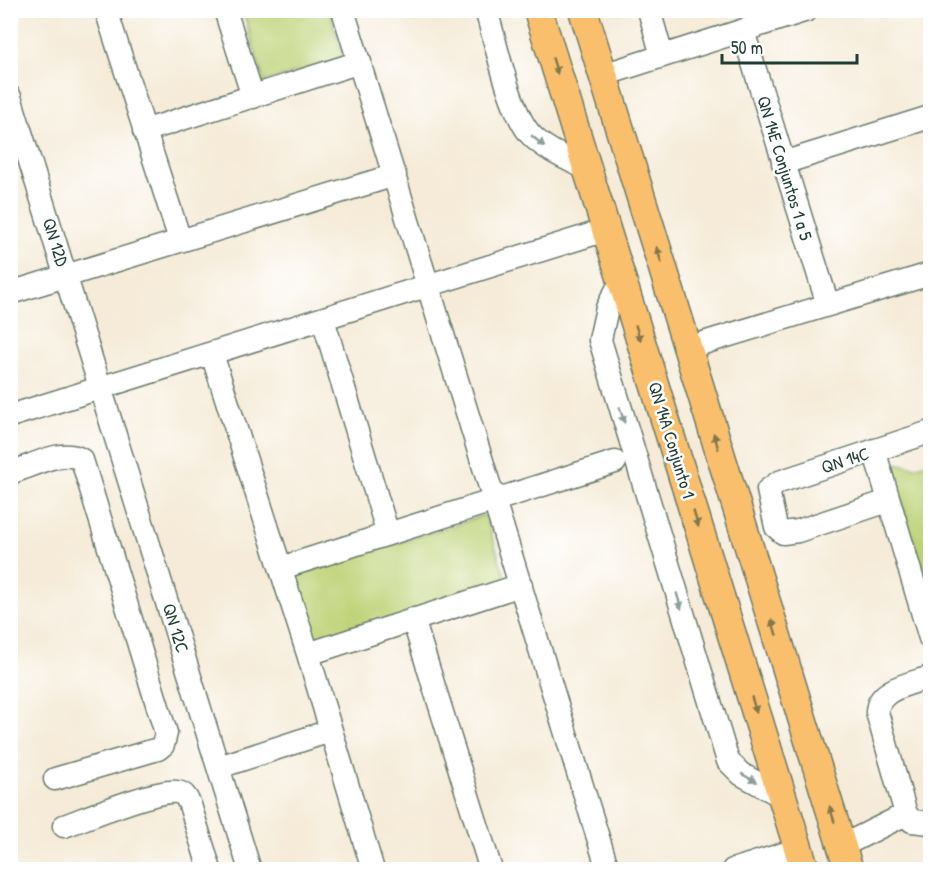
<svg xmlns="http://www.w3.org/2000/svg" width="941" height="880" font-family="'Patrick Hand',sans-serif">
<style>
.green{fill:#bdd175;stroke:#6e8754;stroke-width:1.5}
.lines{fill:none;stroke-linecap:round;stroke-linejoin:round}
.minor-casing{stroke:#6a7a6d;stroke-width:25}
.major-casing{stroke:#6a7a6d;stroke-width:31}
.minor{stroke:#fff;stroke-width:22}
.major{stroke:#f9bf6c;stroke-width:28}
.oneway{fill:#81784d}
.oneway2{fill:#8f9e9a}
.labels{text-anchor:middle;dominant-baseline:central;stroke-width:5;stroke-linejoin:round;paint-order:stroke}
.street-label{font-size:18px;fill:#1f3d34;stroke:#fff}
</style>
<rect width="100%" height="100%" fill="#fff"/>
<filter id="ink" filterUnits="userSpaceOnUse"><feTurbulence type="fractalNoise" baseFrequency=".0167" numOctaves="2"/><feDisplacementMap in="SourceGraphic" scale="12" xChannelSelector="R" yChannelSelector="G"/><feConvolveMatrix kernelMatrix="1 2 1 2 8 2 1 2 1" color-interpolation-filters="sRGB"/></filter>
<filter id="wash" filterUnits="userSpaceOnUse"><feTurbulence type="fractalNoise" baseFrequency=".008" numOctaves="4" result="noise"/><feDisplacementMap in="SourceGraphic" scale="24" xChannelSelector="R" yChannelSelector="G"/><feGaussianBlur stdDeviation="1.35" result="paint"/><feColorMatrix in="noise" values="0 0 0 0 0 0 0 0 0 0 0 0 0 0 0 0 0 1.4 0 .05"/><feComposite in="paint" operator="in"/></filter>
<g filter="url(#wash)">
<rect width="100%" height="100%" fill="#f5ebd8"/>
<!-- green -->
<path class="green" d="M243,11h87l14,48 -80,23z
M889,462l26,5 15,-5v134z
M485,515l23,70 -192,61 -22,-70z"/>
</g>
<g filter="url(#ink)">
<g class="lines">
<defs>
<path id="minor" d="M106,10l74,230
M225,10l28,87
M343,10l265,860
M486,10c10,32 24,104 46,126 15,15 36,23 55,33
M649,10l13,46
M743,31l85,274
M603,75l204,-65
M10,97l240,773
M144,131l216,-69
M783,163l147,-46
M622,280l-15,28 -7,32 128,421 13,13 40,22
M10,293l385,-118
M323,319l65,215
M687,348l243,-74
M212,354l96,300 65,216
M10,416l596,-186
M874,450l56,188
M10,473c20,-6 53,-26 72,-13l84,273 -3,12 -5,4 -103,30
M888,501l-90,30 -15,2 -7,-6 -8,-37 11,-8 151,-50
M281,568l334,-106
M413,619l78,251
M308,654l213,-69
M930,677c-19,7 -52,11 -53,35l29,102 6,7 18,2
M219,767l111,-36
M64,826c23,-8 92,-37 113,-34 8,1 10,7 13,13l20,65
M842,846l64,-32
M733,870l66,-21"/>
<path id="major" d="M538,10l267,860
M583,10l266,860"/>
</defs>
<!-- minor casing -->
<use href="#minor" class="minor-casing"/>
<!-- major casing -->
<use href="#major" class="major-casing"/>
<!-- minor -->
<use href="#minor" class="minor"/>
<!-- major -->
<use href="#major" class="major"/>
</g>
<!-- one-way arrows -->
<defs><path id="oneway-solid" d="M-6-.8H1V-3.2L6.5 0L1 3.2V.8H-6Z" transform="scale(1.5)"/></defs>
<g class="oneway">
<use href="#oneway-solid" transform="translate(555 66) rotate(73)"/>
<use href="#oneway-solid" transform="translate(659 255) rotate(-107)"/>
<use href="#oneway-solid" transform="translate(638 333) rotate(73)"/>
<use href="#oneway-solid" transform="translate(716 441) rotate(-107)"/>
<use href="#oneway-solid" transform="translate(696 519) rotate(73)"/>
<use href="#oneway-solid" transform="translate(774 627) rotate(-107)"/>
<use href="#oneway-solid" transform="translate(754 705) rotate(73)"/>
<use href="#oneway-solid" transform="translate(832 814) rotate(-107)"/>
</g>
<g class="oneway2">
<use href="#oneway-solid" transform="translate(538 141) rotate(40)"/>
<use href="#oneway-solid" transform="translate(622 415) rotate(73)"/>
<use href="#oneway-solid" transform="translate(679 601) rotate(73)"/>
<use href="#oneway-solid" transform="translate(749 778) rotate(29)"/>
</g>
</g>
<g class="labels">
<!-- street labels -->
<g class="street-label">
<text transform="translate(785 168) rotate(73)">QN 14E Conjuntos 1 a 5</text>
<text transform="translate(56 242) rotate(73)">QN 12D</text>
<text transform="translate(672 440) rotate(73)">QN 14A Conjunto 1</text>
<text transform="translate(845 460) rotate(-18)">QN 14C</text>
<text transform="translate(176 628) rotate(73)">QN 12C</text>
</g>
</g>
<!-- margin -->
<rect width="941" height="880" fill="none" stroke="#fff" stroke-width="36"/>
<!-- scale -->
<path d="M722 54v9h135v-9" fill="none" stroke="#1f3d34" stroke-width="3"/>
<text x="731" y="54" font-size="18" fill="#1f3d34" stroke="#ffffff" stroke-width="4.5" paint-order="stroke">50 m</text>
</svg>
